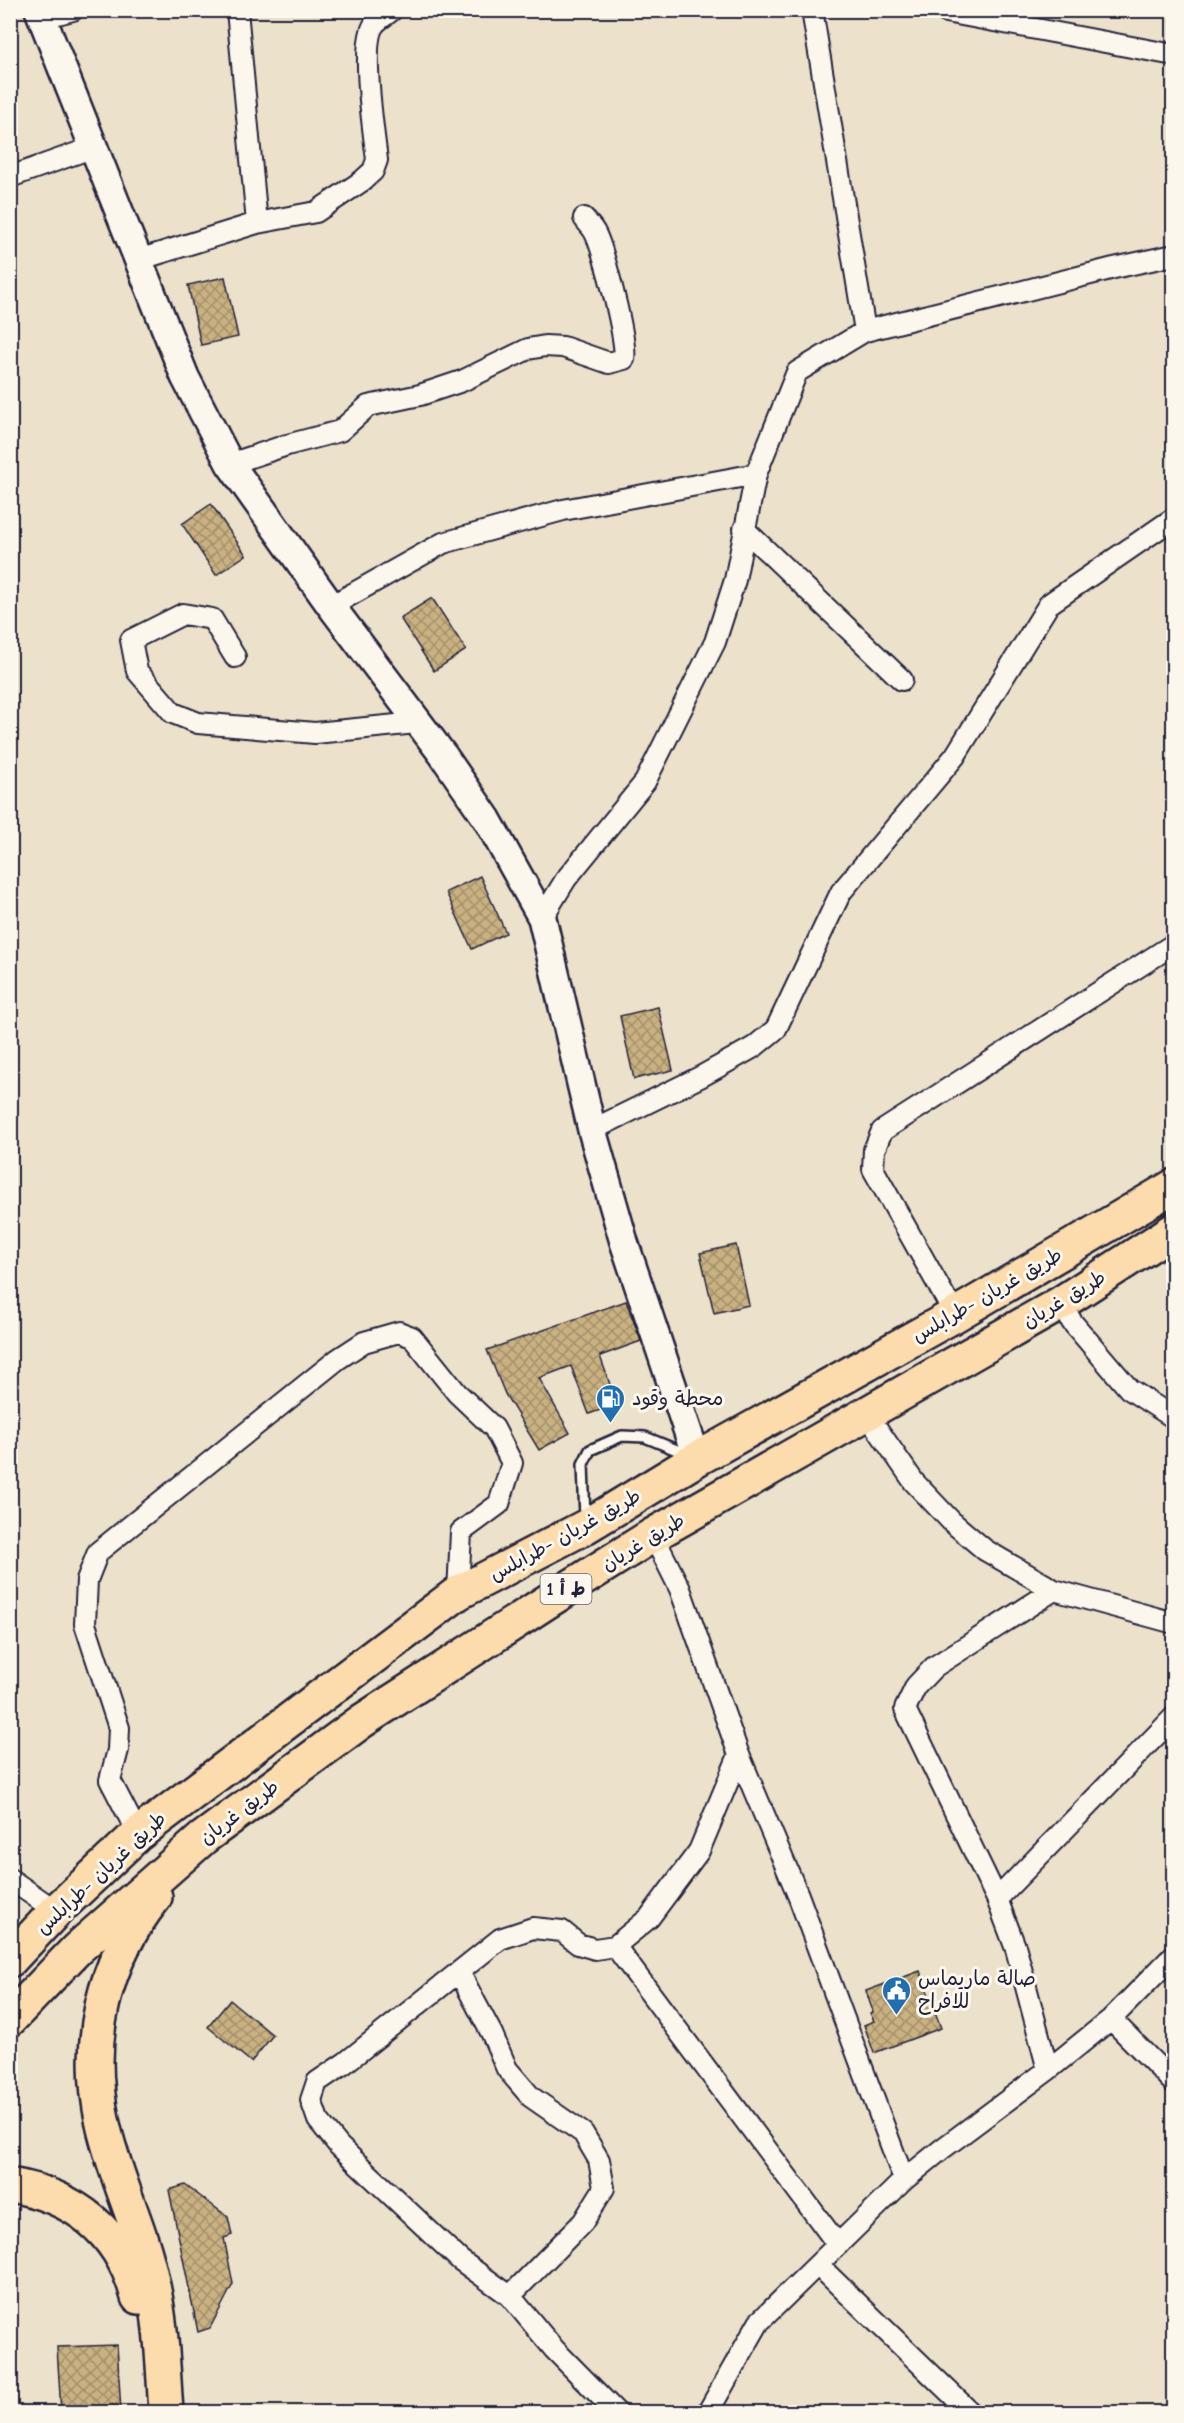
<svg xmlns="http://www.w3.org/2000/svg" width="1184" height="2423" font-family="'Comic Neue','Playpen Sans Arabic',sans-serif">
<style>
.building{fill:url(#building-cross-hatch);stroke:#22223b;stroke-width:1.5}
.lines{fill:none;stroke-linecap:round;stroke-linejoin:round}
.lane-casing{stroke:#22223b;stroke-width:14}
.street-casing{stroke:#22223b;stroke-width:24}
.secondary-casing{stroke:#22223b;stroke-width:32}
.highway-casing{stroke:#22223b;stroke-width:38}
.lane{stroke:#fbf7ec;stroke-width:9}
.street{stroke:#fbf7ec;stroke-width:20}
.secondary{stroke:#fbf7ec;stroke-width:27}
.highway{stroke:#fcdcac;stroke-width:33}
.labels{text-anchor:middle;dominant-baseline:central;stroke-width:6;stroke-linejoin:round;paint-order:stroke}
.shield{fill:#fbf7ec;stroke:#636270;stroke-width:1.5}
.shield-label{font-size:18px;font-weight:bold;fill:#22223b}
.street-label{font-size:20px;fill:#22223b;stroke:#fbf7ec}
.poi-label{font-size:20px;fill:#22223b;stroke:#fbf7ec;text-anchor:start}
</style>
<defs>
<pattern id="building-cross-hatch" width="8" height="8" patternUnits="userSpaceOnUse" patternTransform="scale(1.5)"><rect width="8" height="8" fill="#c9b181"/><path d="M0 0l8 8M0 8l8-8" fill="none" stroke="#a3906b"/></pattern>
</defs>
<rect width="100%" height="100%" fill="#ece2cc"/>
<filter id="ink" filterUnits="userSpaceOnUse"><feTurbulence type="fractalNoise" baseFrequency=".0167" numOctaves="2"/><feDisplacementMap in="SourceGraphic" scale="12" xChannelSelector="R" yChannelSelector="G"/><feConvolveMatrix kernelMatrix="1 2 1 2 8 2 1 2 1" color-interpolation-filters="sRGB"/></filter>
<g filter="url(#ink)">
<!-- building -->
<path class="building" d="M225,277l13,60 -37,8 -13,-60z
M211,504l35,51 -30,20 -34,-51z
M432,598l34,52 -32,21 -34,-53z
M480,876l26,57 -34,16 -26,-57z
M658,1007l15,63 -39,9 -14,-63z
M736,1245l13,60 -35,8 -14,-60z
M626,1301l15,40 -41,15 17,48 -28,10 -18,-48 -32,12 31,55 -31,17 -34,-56 -18,-44z
M920,1971l21,57 -67,25 -10,-28 10,-4 -4,-8 3,-1 -7,-21z
M230,2000l43,35 -22,27 -43,-35z
M185,2185l43,32 4,18 -8,3 9,46 -23,44 -12,4 -29,-142z
M117,2345l4,67h-60l-4,-65z"/>
<g class="lines">
<defs>
<path id="lane" d="M585,1519l-2,-55 7,-14 32,-14 23,1 44,18"/>
<path id="street" d="M237,10l20,213
M812,10l53,321
M946,12l228,43
M42,18l31,-8
M10,177l84,-30
M138,260l119,-37 59,-11 46,-31 11,-10 4,-11c-3,-26 -17,-116 -3,-135 4,-6 13,-10 18,-15
M230,464l57,-19 53,-14 28,-25 52,-11 42,-14 66,-32 17,-3 18,1 46,16 15,-4c5,-12 -21,-112 -29,-126 -2,-5 -8,-10 -11,-15
M744,529l158,151
M331,606l112,-63 120,-33 193,-36
M235,657l-23,-38 -29,-5 -52,26 6,31 36,42 25,10 117,10 102,-10
M542,918l24,-39 79,-97 70,-140 20,-62 21,-106 41,-102 68,-41 249,-63 60,-13
M592,1130l110,-54 52,-29 22,-18 65,-137 114,-136 94,-152 125,-86
M1061,1303l11,19 57,67 45,29
M955,1315l-82,-146 1,-19 8,-19 292,-187
M867,1414l47,68 38,40 33,28 69,40 120,33
M653,1535l27,54 59,166 59,140 106,285
M138,1834l-28,-54 8,-30 1,-22 -34,-104 2,-44 11,-28 240,-193 26,-17 35,-10 13,5 45,56 37,35 18,35 -13,41 -38,28 -3,61
M10,1879l46,32
M997,1899l177,-182
M615,1946l223,299
M459,1972l33,62 15,35 24,28 52,36 16,27 5,28 -21,34 -73,74
M1111,2019l63,64
M1048,2070l-32,-121 -19,-50 -92,-190 11,-23 18,-19 120,-77
M818,2265l152,147
M616,2412l-62,-63 -44,-53 -50,-36 -121,-114 -21,-26 -7,-20 6,-18 28,-19 155,-124 33,-11 29,3 16,13 17,5 20,-3 34,-28 50,-67 40,-96
M708,2412l51,-90 145,-142 38,-31 106,-79 63,-51 63,-64"/>
<path id="secondary" d="M39,10l146,367 45,87 101,142 112,149 44,64 55,99 50,212 32,112 73,217"/>
<path id="highway" d="M155,1897c-53,66 -70,145 -52,227 12,54 38,103 49,157 10,43 11,88 14,131
M10,1960l46,-49 82,-77 320,-241 127,-66 112,-68 258,-144 219,-129
M10,2019l67,-70 126,-111 159,-117 186,-120 105,-66 408,-232 113,-73
M10,2185c65,11 111,47 128,112"/>
</defs>
<!-- lane casing -->
<use href="#lane" class="lane-casing"/>
<!-- street casing -->
<use href="#street" class="street-casing"/>
<!-- secondary casing -->
<use href="#secondary" class="secondary-casing"/>
<!-- highway casing -->
<use href="#highway" class="highway-casing"/>
<!-- lane -->
<use href="#lane" class="lane"/>
<!-- street -->
<use href="#street" class="street"/>
<!-- secondary -->
<use href="#secondary" class="secondary"/>
<!-- highway -->
<use href="#highway" class="highway"/>
</g>
</g>
<!-- icons -->
<defs>
<symbol id="fuel-pin" viewBox="-11 -11 22 30"><path d="M0 17L-7.5 6A9.5 9.5 0 1 1 7.5 6Z" fill="#1f6fb2" stroke="#fbf7ec"/><path d="M-5.5-6h7V0h2V4h1.3V-2.5L3-4.5l.8-.8L6-3V5H2.5V1h-1V6h-7ZM-4.2-4.7v3.2H.2V-4.7Z" fill="#fff"/></symbol>
<symbol id="civic-pin" viewBox="-11 -11 22 30"><path d="M0 17L-7.5 6A9.5 9.5 0 1 1 7.5 6Z" fill="#1f6fb2" stroke="#fbf7ec"/><path d="M-.6-6.5H3V-4.5H.6V-3L4-1V1h2V6H-6V1h2V-1L-.6-3ZM-1.2 2.5V6h2.4V2.5Z" fill="#fff"/></symbol>
</defs>
<g fill-rule="evenodd">
<use href="#fuel-pin" x="594" y="1382" width="33" height="45"/>
<use href="#civic-pin" x="880" y="1974" width="33" height="45"/>
</g>
<g class="labels">
<!-- shield labels -->
<rect class="shield" x="540.5" y="1574" width="51" height="30" rx="4.5"/>
<g class="shield-label">
<text x="566" y="1589">ط أ 1</text>
</g>
<!-- street labels -->
<g class="street-label">
<text transform="translate(987 1295) rotate(-30)">طريق غريان -طرابلس</text>
<text transform="translate(1064 1299) rotate(-31)">طريق غريان</text>
<text transform="translate(565 1535) rotate(-29)">طريق غريان -طرابلس</text>
<text transform="translate(643 1542) rotate(-31)">طريق غريان</text>
<text transform="translate(239 1812) rotate(-37)">طريق غريان</text>
<text transform="translate(101 1873) rotate(-43)">طريق غريان -طرابلس</text>
</g>
<!-- poi labels -->
<g class="poi-label">
<text x="632" y="1398">محطة وقود</text>
<text x="918" y="1978">صالة ماريماس<tspan x="918" dy="23">للافراح</tspan></text>
</g>
</g>
<!-- margin -->
<rect width="1184" height="2423" fill="none" stroke="#fbf7ec" stroke-width="36"/>
<rect x="18" y="18" width="1148" height="2387" fill="none" stroke="#22223b" stroke-width="2" filter="url(#ink)"/>
</svg>
